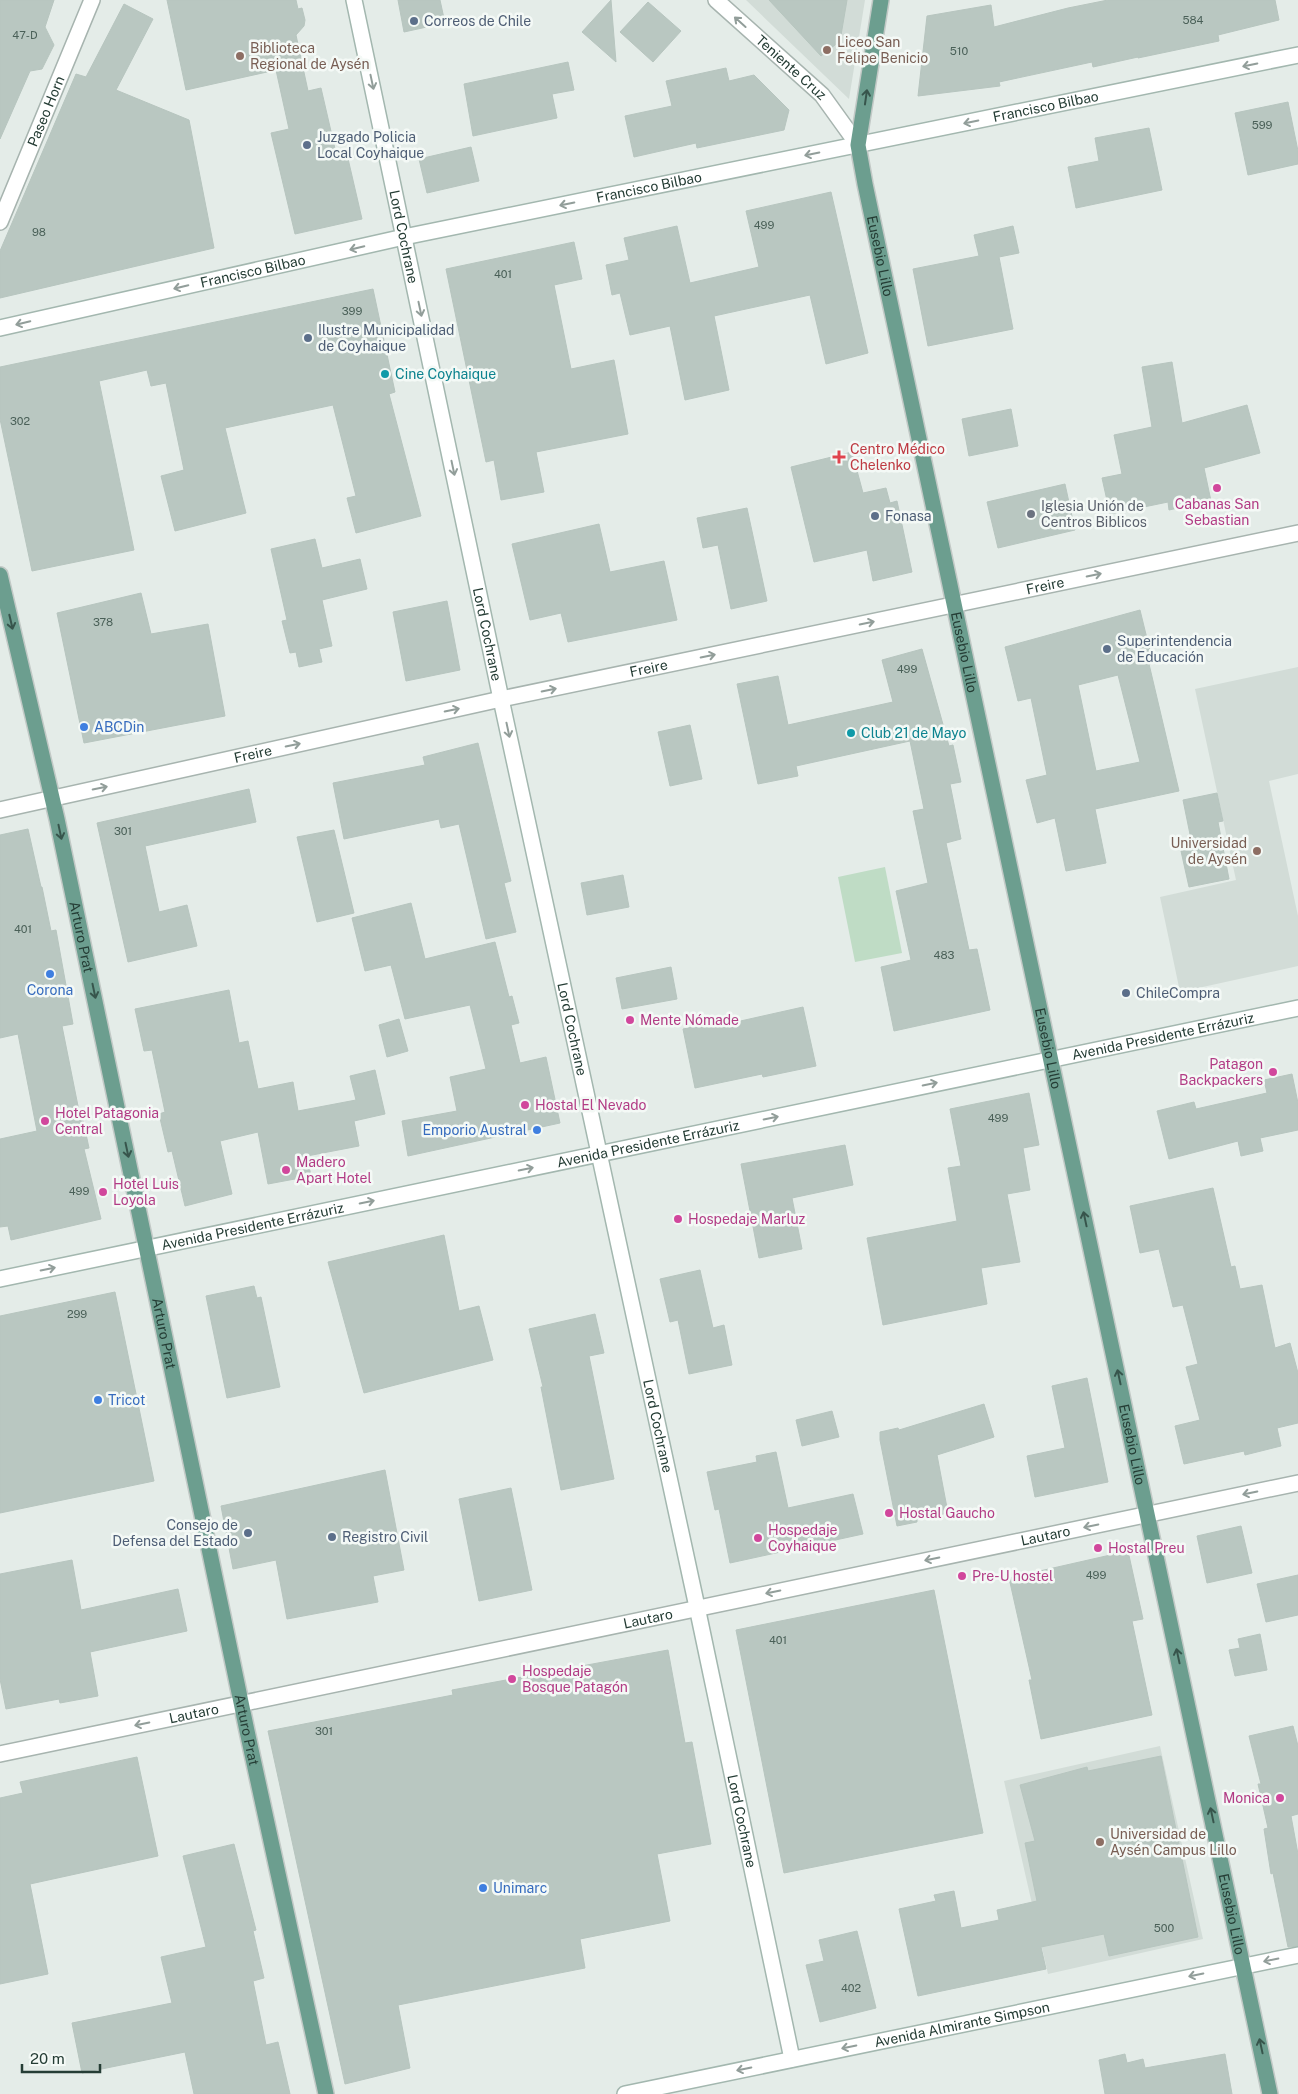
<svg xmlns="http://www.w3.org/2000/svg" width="1298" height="2094" font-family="'Public Sans',sans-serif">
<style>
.built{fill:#d2dcd7}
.green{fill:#bfdcc5}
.building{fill:#b9c7c1;stroke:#b7c5bf;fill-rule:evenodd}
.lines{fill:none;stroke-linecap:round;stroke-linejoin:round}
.street-casing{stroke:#a7b4af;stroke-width:18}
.secondary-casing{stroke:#a3b7af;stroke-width:18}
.primary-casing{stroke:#c2c9c6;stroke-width:18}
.street{stroke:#fff;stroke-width:15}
.secondary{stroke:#fff;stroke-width:15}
.primary{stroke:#6c9e8f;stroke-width:15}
.oneway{stroke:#929e9a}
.oneway2{stroke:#37554c}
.service-dot{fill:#5c6f8a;stroke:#f4f9f6;stroke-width:2}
.education-dot{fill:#8d6e63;stroke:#f4f9f6;stroke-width:2}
.culture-dot{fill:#0f9aa8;stroke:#f4f9f6;stroke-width:2}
.health-dot{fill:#e0444e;stroke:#f4f9f6;stroke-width:2}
.hotel-dot{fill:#d1479c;stroke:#f4f9f6;stroke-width:2}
.worship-dot{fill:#6b7280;stroke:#f4f9f6;stroke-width:2}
.shop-dot{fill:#3f7fe0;stroke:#f4f9f6;stroke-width:2}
.labels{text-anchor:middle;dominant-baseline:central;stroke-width:5;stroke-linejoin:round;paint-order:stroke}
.number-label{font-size:11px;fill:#4a6058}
.service-label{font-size:14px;fill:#4e5e75;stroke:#f4f9f6;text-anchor:start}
.education-label{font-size:14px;fill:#785e54;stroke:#f4f9f6;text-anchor:start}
.street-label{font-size:14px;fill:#253d35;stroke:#f4f9f6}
.culture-label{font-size:14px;fill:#0d838f;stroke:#f4f9f6;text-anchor:start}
.health-label{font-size:14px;fill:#be3a42;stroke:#f4f9f6;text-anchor:start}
.hotel-label{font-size:14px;fill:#b23c85;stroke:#f4f9f6;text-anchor:start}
.worship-label{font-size:14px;fill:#5b616d;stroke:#f4f9f6;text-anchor:start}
.shop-label{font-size:14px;fill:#366cbe;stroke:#f4f9f6;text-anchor:start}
</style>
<rect width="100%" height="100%" fill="#e4ece8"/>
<!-- built -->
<path class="built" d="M746,0h119l-16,99z
M1298,667v107l-29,7 29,135v50l-118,26 -20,-95 76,-17 -41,-191z
M1160,1746l43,193 -155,35 -44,-193z"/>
<!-- green -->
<path class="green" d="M885,867l17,86 -47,9 -17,-85z"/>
<!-- building -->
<path class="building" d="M0,0h54l-9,27 9,18 -12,24 -12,2 -30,68z
M167,0h129l2,9 4,-1 3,12 -1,6 -8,9 12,56 13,-3 15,65 10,-3 16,69 -67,15 -24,-101 18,-4 -13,-59 -90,20z
M398,0h42l5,23 -41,9z
M611,0l5,62 -34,-30z
M769,0h78l-7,41 -19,15z
M1108,0h167l4,20 -61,15 1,6 -81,17v-1l-45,10 -1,-5 -93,20 1,4 -82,10 9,-80 64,-11 3,22 74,-19z
M648,2l33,29 -28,31 -33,-30z
M124,4l29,15 -37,71 73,30 25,128 -214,50v-47l76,-177 10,3z
M568,62l6,28 -22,4 5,24 -84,18 -9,-52z
M726,68l3,13 25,-6 35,35 -5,20 -87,18 -1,-5 -62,14 -9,-41 47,-10 -6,-25z
M1288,102l10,49v13l-50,11 -13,-62z
M1149,128l13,62 -86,18 -8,-41 31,-6 -4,-23z
M471,147l8,34 -52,12 -8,-34z
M831,192l37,161 -42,11 -16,-69 -96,21 15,74 -44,10 -15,-74 -40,9 -10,-42 -8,2 -6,-30 23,-5 -5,-22 53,-12 13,57 69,-16 -13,-56z
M1013,226l6,27 -20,4 14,72 -85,17 -15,-77 66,-13 -5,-21z
M574,242l8,37 -28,6 17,84 43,-9 14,74 -92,18 8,40 -43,8 -7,-40 -8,2 -40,-193z
M373,289l22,103 -6,2 32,122 -65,17 -9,-35 9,-2 -23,-91 -108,23 21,85 -71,18 -14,-55 23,-6 -18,-87 -15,3 -4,-16 -48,11 35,169 -102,21 -32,-152v-52z
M1172,362l10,61 65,-18 13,48 -56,15 7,33 -42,9 -1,-8 -58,12 -8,-36 20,-4 -8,-39 38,-8 -10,-60z
M1011,409l7,37 -49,10 -7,-37z
M852,452l11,41 23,-5 4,15 7,-2 15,71 -39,9 -6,-31 -53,12 -23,-95z
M1065,484l10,46 -77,18 -11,-46z
M747,508l20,93 -36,8 -13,-64 -15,3 -6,-30z
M599,524l11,48 54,-11 13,59 -109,22 -7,-29 -31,7 -18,-76z
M315,539l7,29 38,-9 7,30 -45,11 10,46 -13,3 3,13 -23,5 -3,-15 -6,1 -8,-32 5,-1 -16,-71z
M141,593l10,41 57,-10 17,92 -141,27 -27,-130z
M447,601l13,69 -54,11 -13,-69z
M1140,610l13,53 -4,1 30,127 -84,18 11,54 -40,8 -11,-53 -18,5 -11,-43 21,-5 -16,-77 -13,3 -13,-54zM1118,675l22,87 -44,9 -18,-86z
M922,649l27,97 4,-1 8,37 -11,2 11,55 -15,4 23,107 8,-1 13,61 -96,21 -13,-64 30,-7 -15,-69 32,-8 -15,-72 11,-2 -14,-68 -114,25 2,10 -40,8 -21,-100 41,-8 10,49 105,-23 -11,-42z
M690,725l12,54 -32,7 -12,-54z
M478,743l33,138 -7,2 12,49 -30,7 -27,-115 -18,4 -2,-9 -95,20 -11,-56 92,-18 -2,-8z
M249,789l7,33 -111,24 14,66 28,-7 10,41 -69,16 -31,-139z
M1217,793l6,28 -5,1 11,57 -40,8 -8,-36 12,-2 -10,-49z
M28,829l13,58h1l9,44 5,-1 17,94 -11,2 19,95 2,-1 6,28 -5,1 17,70 -90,21 -3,-14 -8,1v-88l37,-8 -19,-97 -18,4v-203z
M334,830l20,83 -37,9 -20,-85z
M623,875l6,32 -42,8 -6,-32z
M411,903l14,56 70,-17 14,55 3,-1 7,27 -8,2 9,38 26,-6 14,66 -152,33 -6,-35 55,-10 -7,-34 36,-8 -16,-64 -65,14 -14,-54 -26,6 -13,-53z
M671,967l6,32 -55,10 -6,-31z
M229,990l10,53 9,-2 10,48 35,-7 5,29 58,-11 -6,-24 25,-6 10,44 -31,7 5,25 -52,10 4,20 -43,8 -10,-52 -38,9 12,53 -47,12 -13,-55 -4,1 -9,-38 6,-2 -13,-62 -8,1 -9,-42z
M803,1007l13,59 -53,11 -1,-3 -67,14 -12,-59 53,-11v4z
M399,1019l9,32 -21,6 -8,-32z
M1292,1074l6,29v27l-38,8 3,13 -22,5 -3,-15 -69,18 -12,-48 37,-9 2,7 71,-16 -3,-13z
M1029,1093l10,52 -16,3 7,42 -23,4 13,68 -39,6 6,36 -104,21 -16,-87 90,-17 -9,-53 13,-2 -11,-57z
M845,1145l8,40 -61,13 10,51 -43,9 -18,-94z
M1213,1188l18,79 4,-1 5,23 22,-4 13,63 15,-5 8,30v50l-21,5 4,18 -36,9 -1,-4 -60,13 -9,-38 25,-6 -14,-53 12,-3 -15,-59 -10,2 -14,-58 -19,4 -10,-47z
M444,1235l15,76 20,-5 14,54 -129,33 -36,-131z
M700,1270l13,58 11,-3 8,40 -43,9 -11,-54 -8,2 -10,-43z
M254,1286l3,12 4,-1 19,90 -53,11 -21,-102z
M115,1292l39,189 -154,32v-197z
M595,1314l9,39 -15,3 25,123 -53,11 -20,-103h2l-14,-58z
M1087,1378l21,104 -73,15 -8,-41 38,-8 -13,-62z
M984,1404l10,33 -57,18 11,58 -31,6v3l-20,4 -17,-86v-8l18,-4 1,2z
M832,1411l7,26 -37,9 -6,-26z
M776,1452l12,56 65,-14 10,40 -133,29 -11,-54 -4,1 -8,-38 50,-10 -1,-6z
M385,1470l19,100 -31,6 5,26 -91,17 -11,-59 -43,9 -12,-63z
M511,1488l21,102 -53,11 -20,-102z
M1241,1526l11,47 -45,10 -10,-47z
M1128,1551l15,68 -11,2 20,94 -111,24 -12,-59h3l-23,-102z
M72,1560l9,50 97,-21 9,42 -97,21 8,44 -38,7 -1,-4 -53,10 -6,-30v-105z
M1298,1575v40l-32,7 -9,-38z
M934,1590l49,243 -199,40 -48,-243z
M1260,1634l7,36 -32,6 -6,-26 11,-2 -2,-9z
M668,1650l17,93 7,-1 19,102 -54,10 13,67 -90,18 5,29 -187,37 12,63 -65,16 -77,-353 185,-36 -1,-5z
M1293,1726l5,20v68l-7,2 7,38v92l-10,1 -15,-74 -2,1 -7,-45 4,-1 -10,-44h3l-12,-48z
M1161,1756l37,181 -89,19 -5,-22 -63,13 5,22 -128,27 -19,-87 37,-8 -2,-6 20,-4 7,37 38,-8 -2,-10 40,-9 -12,-58 10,-2 -15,-56 67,-18 1,4z
M137,1757l21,99 -128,28 18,90 -48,10v-186l23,-5 -3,-11z
M234,1844l22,86 -3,1 11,47 -11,3 13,64 12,-3 12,52h-96l-9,-42 -103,21 -10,-50 100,-20 -11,-46 45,-10 -23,-91z
M857,1931l19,77 -56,14 -14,-57 18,-4 -5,-21z
M1125,2054l2,9 16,-4 2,9 80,-14 7,40h-127l-6,-34z"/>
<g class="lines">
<defs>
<g id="street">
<path id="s1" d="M716,0l106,95 36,50"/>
<path id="s2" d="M0,222l92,-222"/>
<path id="s3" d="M0,810l501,-111 797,-166"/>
<path id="s4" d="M0,1754l1298,-271"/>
</g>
<g id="secondary">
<path id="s5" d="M354,0l147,699 196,908 95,452"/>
<path id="s6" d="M0,328l404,-91 894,-182"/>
<path id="s7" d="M0,1279l1298,-271"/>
<path id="s8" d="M625,2094l673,-139"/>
</g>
<g id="primary">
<path id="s9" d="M881,0l-23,145 7,39 405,1910"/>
<path id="s10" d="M0,575l57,244 190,912 79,363"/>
</g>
</defs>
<!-- street casing -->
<use href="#street" class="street-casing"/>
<!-- secondary casing -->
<use href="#secondary" class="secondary-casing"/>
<!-- primary casing -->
<use href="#primary" class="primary-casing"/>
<!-- street -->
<use href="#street" class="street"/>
<!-- secondary -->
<use href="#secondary" class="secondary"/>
<!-- primary -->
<use href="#primary" class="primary"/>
</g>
<!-- one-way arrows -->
<defs><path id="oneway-shaft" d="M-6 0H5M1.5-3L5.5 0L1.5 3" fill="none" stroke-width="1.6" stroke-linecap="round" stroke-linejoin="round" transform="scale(1.25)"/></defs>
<g class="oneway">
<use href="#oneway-shaft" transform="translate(740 22) rotate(-138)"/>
<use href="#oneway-shaft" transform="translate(1250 65) rotate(168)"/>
<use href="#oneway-shaft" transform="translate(372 82) rotate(78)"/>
<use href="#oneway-shaft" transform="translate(971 122) rotate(168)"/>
<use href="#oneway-shaft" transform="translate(812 154) rotate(168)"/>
<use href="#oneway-shaft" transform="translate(567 204) rotate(168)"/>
<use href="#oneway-shaft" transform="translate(357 248) rotate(167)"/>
<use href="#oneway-shaft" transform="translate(181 287) rotate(167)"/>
<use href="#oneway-shaft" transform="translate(420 309) rotate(78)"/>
<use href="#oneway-shaft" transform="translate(23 323) rotate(167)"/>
<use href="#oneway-shaft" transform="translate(453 468) rotate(78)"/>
<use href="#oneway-shaft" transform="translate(1094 575) rotate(-12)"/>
<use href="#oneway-shaft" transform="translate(867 623) rotate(-12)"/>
<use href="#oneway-shaft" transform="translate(708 656) rotate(-12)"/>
<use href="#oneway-shaft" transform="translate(549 690) rotate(-12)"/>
<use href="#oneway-shaft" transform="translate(452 710) rotate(-12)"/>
<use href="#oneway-shaft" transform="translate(508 730) rotate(78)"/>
<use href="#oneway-shaft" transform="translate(293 745) rotate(-12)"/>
<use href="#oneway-shaft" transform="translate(100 788) rotate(-12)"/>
<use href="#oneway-shaft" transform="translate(930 1084) rotate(-12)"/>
<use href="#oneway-shaft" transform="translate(771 1118) rotate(-12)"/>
<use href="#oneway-shaft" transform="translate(526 1169) rotate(-12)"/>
<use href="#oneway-shaft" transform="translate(367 1202) rotate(-12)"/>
<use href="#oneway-shaft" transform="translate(48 1269) rotate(-12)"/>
<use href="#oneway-shaft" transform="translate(1250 1493) rotate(168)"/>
<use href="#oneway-shaft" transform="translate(1091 1526) rotate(168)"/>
<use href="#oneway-shaft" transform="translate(932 1559) rotate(168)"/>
<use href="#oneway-shaft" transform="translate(773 1592) rotate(168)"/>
<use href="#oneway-shaft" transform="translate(142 1724) rotate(168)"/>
<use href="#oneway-shaft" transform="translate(1271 1960) rotate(169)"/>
<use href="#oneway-shaft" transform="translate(1196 1975) rotate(168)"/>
<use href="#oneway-shaft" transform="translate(849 2047) rotate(168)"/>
<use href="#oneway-shaft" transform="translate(744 2069) rotate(168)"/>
</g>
<g class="oneway2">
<use href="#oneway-shaft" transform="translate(866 97) rotate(-82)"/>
<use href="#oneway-shaft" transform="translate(11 622) rotate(77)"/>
<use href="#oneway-shaft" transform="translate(60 832) rotate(78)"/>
<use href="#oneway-shaft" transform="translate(94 991) rotate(78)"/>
<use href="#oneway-shaft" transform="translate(127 1150) rotate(78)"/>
<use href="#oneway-shaft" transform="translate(1085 1219) rotate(-102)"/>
<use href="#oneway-shaft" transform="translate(1119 1377) rotate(-102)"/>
<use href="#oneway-shaft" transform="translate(1178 1656) rotate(-102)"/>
<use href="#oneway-shaft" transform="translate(1212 1815) rotate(-102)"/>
<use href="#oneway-shaft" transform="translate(1261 2046) rotate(-102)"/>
</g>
<!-- markers -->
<g class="service-dot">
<circle cx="414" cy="21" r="5"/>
<circle cx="307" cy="145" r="5"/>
<circle cx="308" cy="338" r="5"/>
<circle cx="875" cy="516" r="5"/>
<circle cx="1107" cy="649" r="5"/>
<circle cx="1126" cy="993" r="5"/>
<circle cx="248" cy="1533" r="5"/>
<circle cx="332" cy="1537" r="5"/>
</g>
<g class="education-dot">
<circle cx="827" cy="50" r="5"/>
<circle cx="240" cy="56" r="5"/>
<circle cx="1257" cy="851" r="5"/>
<circle cx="1100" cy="1842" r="5"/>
</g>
<g class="culture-dot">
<circle cx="385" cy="374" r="5"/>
<circle cx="851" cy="733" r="5"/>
</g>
<path class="health-dot" d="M836.5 449.5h5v5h5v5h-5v5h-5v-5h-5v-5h5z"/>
<g class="hotel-dot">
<circle cx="1217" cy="488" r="5"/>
<circle cx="630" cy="1020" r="5"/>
<circle cx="1273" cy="1072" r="5"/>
<circle cx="525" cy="1105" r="5"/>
<circle cx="45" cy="1121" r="5"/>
<circle cx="286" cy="1170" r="5"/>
<circle cx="103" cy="1192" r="5"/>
<circle cx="678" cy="1219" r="5"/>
<circle cx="889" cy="1513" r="5"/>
<circle cx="758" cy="1538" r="5"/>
<circle cx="1098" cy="1548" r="5"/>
<circle cx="962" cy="1576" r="5"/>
<circle cx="512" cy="1679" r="5"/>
<circle cx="1280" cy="1798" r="5"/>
</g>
<circle class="worship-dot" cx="1031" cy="514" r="5"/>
<g class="shop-dot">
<circle cx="84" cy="727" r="5"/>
<circle cx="50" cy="974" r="5"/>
<circle cx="537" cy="1130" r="5"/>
<circle cx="98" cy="1400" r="5"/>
<circle cx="483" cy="1888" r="5"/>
</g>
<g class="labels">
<!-- number labels -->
<g class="number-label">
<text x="1193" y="20">584</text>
<text x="25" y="35">47-D</text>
<text x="959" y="51">510</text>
<text x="1262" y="125">599</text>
<text x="764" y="225">499</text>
<text x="39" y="232">98</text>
<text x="503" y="274">401</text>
<text x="352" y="311">399</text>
<text x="20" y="421">302</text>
<text x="103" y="622">378</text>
<text x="907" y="669">499</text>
<text x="123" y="831">301</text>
<text x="23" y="929">401</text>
<text x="944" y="955">483</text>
<text x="998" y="1118">499</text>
<text x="79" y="1191">499</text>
<text x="77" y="1314">299</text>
<text x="1096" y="1575">499</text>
<text x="778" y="1640">401</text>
<text x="324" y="1731">301</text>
<text x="1164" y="1928">500</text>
<text x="851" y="1988">402</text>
</g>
<!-- service labels -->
<g class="service-label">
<text x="424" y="21">Correos de Chile</text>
<text x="317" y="137">Juzgado Policia<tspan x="317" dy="16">Local Coyhaique</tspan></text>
<text x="318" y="330">Ilustre Municipalidad<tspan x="318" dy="16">de Coyhaique</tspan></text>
<text x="885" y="516">Fonasa</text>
<text x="1117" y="641">Superintendencia<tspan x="1117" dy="16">de Educación</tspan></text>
<text x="1136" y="993">ChileCompra</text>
<text x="238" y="1525" text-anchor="end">Consejo de<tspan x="238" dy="16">Defensa del Estado</tspan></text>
<text x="342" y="1537">Registro Civil</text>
</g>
<!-- education labels -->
<g class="education-label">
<text x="837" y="42">Liceo San<tspan x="837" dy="16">Felipe Benicio</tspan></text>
<text x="250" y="48">Biblioteca<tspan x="250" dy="16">Regional de Aysén</tspan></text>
<text x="1247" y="843" text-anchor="end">Universidad<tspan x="1247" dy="16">de Aysén</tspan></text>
<text x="1110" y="1834">Universidad de<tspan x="1110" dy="16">Aysén Campus Lillo</tspan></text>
</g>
<!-- street labels -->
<g class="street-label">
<text stroke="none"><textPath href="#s1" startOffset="101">Teniente Cruz</textPath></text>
<text stroke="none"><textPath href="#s6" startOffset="1069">Francisco Bilbao</textPath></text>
<text stroke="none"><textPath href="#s2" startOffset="120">Paseo Horn</textPath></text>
<text stroke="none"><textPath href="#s6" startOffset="664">Francisco Bilbao</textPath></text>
<text stroke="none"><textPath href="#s5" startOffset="242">Lord Cochrane</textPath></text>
<text stroke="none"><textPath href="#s9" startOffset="260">Eusebio Lillo</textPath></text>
<text stroke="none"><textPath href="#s6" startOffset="259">Francisco Bilbao</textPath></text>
<text stroke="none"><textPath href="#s3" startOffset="1069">Freire</textPath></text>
<text stroke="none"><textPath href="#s5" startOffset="648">Lord Cochrane</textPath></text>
<text stroke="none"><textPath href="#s9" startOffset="665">Eusebio Lillo</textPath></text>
<text stroke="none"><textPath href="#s3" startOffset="664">Freire</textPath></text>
<text stroke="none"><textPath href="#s3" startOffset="259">Freire</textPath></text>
<text stroke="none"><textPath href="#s10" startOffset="371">Arturo Prat</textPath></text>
<text stroke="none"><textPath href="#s5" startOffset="1052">Lord Cochrane</textPath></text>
<text stroke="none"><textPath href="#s7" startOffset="1188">Avenida Presidente Errázuriz</textPath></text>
<text stroke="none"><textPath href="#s9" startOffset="1070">Eusebio Lillo</textPath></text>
<text stroke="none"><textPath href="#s7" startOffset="662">Avenida Presidente Errázuriz</textPath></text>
<text stroke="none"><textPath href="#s7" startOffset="258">Avenida Presidente Errázuriz</textPath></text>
<text stroke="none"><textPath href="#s10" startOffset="776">Arturo Prat</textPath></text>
<text stroke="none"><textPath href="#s5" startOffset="1458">Lord Cochrane</textPath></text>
<text stroke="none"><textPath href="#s9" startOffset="1475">Eusebio Lillo</textPath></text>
<text stroke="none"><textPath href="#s4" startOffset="1068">Lautaro</textPath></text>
<text stroke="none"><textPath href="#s4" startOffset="662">Lautaro</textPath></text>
<text stroke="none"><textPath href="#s4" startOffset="198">Lautaro</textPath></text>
<text stroke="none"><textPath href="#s10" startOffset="1181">Arturo Prat</textPath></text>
<text stroke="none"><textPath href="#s5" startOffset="1862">Lord Cochrane</textPath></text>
<text stroke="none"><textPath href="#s9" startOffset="1955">Eusebio Lillo</textPath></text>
<text stroke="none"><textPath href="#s8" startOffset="344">Avenida Almirante Simpson</textPath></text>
</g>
<!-- culture labels -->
<g class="culture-label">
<text x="395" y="374">Cine Coyhaique</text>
<text x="861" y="733">Club 21 de Mayo</text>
</g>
<!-- health labels -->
<g class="health-label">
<text x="850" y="449">Centro Médico<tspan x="850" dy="16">Chelenko</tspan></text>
</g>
<!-- hotel labels -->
<g class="hotel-label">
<text x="1217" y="504" text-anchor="middle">Cabanas San<tspan x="1217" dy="16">Sebastian</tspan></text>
<text x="640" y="1020">Mente Nómade</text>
<text x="1263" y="1064" text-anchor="end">Patagon<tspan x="1263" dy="16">Backpackers</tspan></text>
<text x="535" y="1105">Hostal El Nevado</text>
<text x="55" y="1113">Hotel Patagonia<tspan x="55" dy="16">Central</tspan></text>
<text x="296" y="1162">Madero<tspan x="296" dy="16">Apart Hotel</tspan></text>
<text x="113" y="1184">Hotel Luis<tspan x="113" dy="16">Loyola</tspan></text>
<text x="688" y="1219">Hospedaje Marluz</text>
<text x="899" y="1513">Hostal Gaucho</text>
<text x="768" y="1530">Hospedaje<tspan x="768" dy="16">Coyhaique</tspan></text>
<text x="1108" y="1548">Hostal Preu</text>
<text x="972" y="1576">Pre-U hostel</text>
<text x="522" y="1671">Hospedaje<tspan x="522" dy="16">Bosque Patagón</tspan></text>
<text x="1270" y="1798" text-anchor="end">Monica</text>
</g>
<!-- worship labels -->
<g class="worship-label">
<text x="1041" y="506">Iglesia Unión de<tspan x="1041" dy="16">Centros Biblicos</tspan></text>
</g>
<!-- shop labels -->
<g class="shop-label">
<text x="94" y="727">ABCDin</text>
<text x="50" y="990" text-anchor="middle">Corona</text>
<text x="527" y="1130" text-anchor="end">Emporio Austral</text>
<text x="108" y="1400">Tricot</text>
<text x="493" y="1888">Unimarc</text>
</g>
</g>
<!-- scale -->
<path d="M22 2064v8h78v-8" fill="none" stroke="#253d35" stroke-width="2.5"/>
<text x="30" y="2064" font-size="15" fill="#253d35" stroke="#f4f9f6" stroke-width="4" paint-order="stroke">20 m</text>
</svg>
